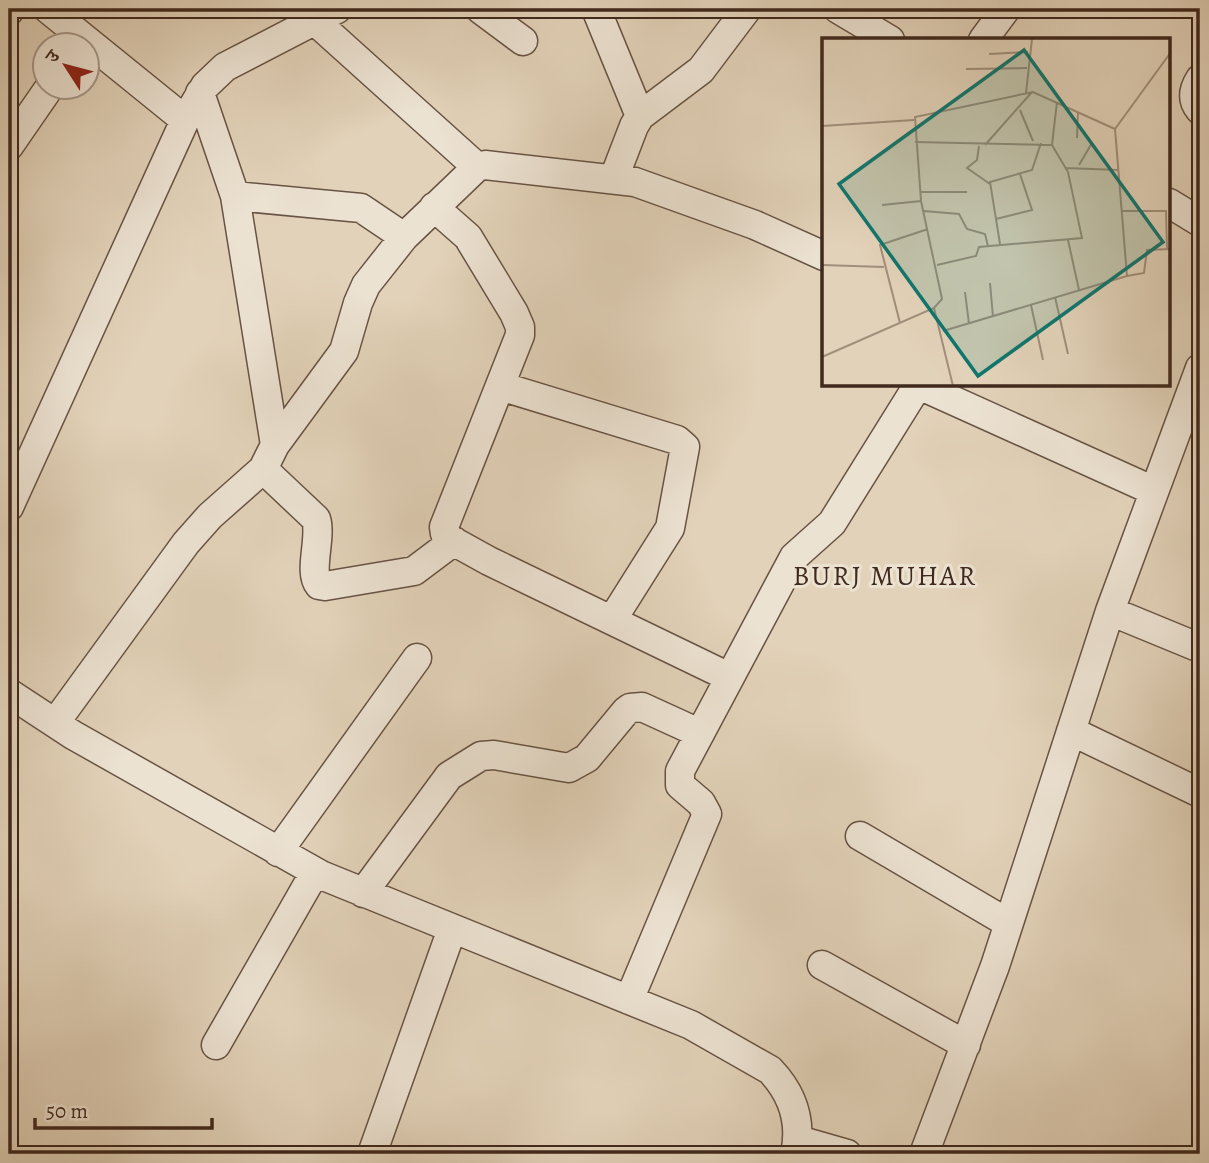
<svg xmlns="http://www.w3.org/2000/svg" width="1209" height="1163" font-family="Alegreya,'Noto Serif Devanagari',serif">
<style>
.lines{fill:none;stroke-linecap:round;stroke-linejoin:round}
.minor-casing{stroke:#685344;stroke-width:31}
.minor{stroke:#ece2d2;stroke-width:28}
.labels{text-anchor:middle;dominant-baseline:central;stroke-width:6;stroke-linejoin:round;paint-order:stroke}
.quarter-label{font-size:28px;letter-spacing:2px;fill:#40291d;stroke:#ece2d2}
.inset-road{fill:none;stroke:#a18e7b;stroke-width:2}
.view{fill:#0f766e;fill-opacity:0.15;stroke:#0f766e;stroke-width:3.5}
.inset-edge{fill:none;stroke:#40291d;stroke-width:3.5}
</style>
<rect width="100%" height="100%" fill="#e2d2b9"/>
<filter id="stains"><feTurbulence type="fractalNoise" baseFrequency=".00286" numOctaves="4"/><feColorMatrix values="0 0 0 0 .2 0 0 0 0 .09 0 0 0 0 .02 0 0 0 .5 -.17"/></filter>
<radialGradient id="worn" r=".72"><stop offset=".6" stop-color="#630" stop-opacity="0"/><stop offset="1" stop-color="#630" stop-opacity=".3"/></radialGradient>
<g class="lines">
<defs>
<path id="minor" d="M48,9l137,111
M480,9l43,32
M596,9l44,107
M838,9l52,31
M9,11l1,-2
M315,21l162,146 8,-2 150,17 120,43 69,31
M983,40l23,-31
M1200,79c-7,11 -9,20 0,31
M200,93l35,103 40,249
M9,146l40,-58
M614,178l20,-52 6,-10 61,-46 46,-61
M235,196l126,12 43,29
M1169,203l31,19
M434,207l34,30 46,76 6,14v8l-76,192 1,7 6,6 38,21 240,116
M919,385l235,106
M500,386l177,54 8,7 -15,81 -58,92
M263,469l53,50c6,18 -8,53 3,66l6,1 89,-15 40,-30
M9,507l176,-387 20,-34 20,-19 112,-58
M1110,611l90,37
M9,693l64,42 248,140 370,150 79,45c23,24 32,52 25,84
M55,723l131,-180 24,-27 53,-47 12,-24 69,-94 14,-48 8,-18 38,-48 73,-70
M1071,731l129,62
M860,836l148,87
M278,852l139,-194
M363,893l86,-117 32,-20 13,-1 75,13 18,-10 39,-47 4,-3 12,-1 57,26
M822,965l144,80
M629,1000l78,-186 -6,-11 -21,-18v-14l114,-214 38,-34 86,-138
M216,1045l99,-173
M798,1140l49,14
M372,1154l80,-225
M924,1154l71,-188 115,-355 90,-243"/>
</defs>
<!-- minor casing -->
<use href="#minor" class="minor-casing"/>
<!-- minor -->
<use href="#minor" class="minor"/>
</g>
<g class="labels">
<!-- quarter labels -->
<g class="quarter-label">
<text x="885" y="576">BURJ MUHAR</text>
</g>
</g>
<!-- overview -->
<g transform="translate(822 38)">
<rect width="348" height="348" fill="#e2d2b9"/>
<path class="inset-road" d="M167,16l39,-2M144,31l61,-1M204,55l6,-54M198,72l13,31M0,88l92,-6M293,91l56,-77M255,100l1,-26M93,104l137,3M163,107l47,-53M157,108l-2,14 -10,8 23,16M257,127l13,-22M244,130l52,2M98,154h47M60,167l39,-4M102,173l35,3 8,15 18,5 3,12M299,173h45l1,38M174,181l36,-9 -12,-36M246,202l11,50M178,206l-10,-62 42,-12 9,-27M0,227l62,2M115,227l39,-9 3,-9 103,-9 -14,-66 -16,-27 5,-43M305,238l17,-3 3,-23 24,-1M168,245l3,34M143,254l4,32M233,259l13,57M209,267l12,55M112,270l19,78M78,285l-20,-78 48,-16M0,319l112,-49 8,-9 -21,-98 -6,-84 118,-25 82,37 12,147 -184,55"/>
<path class="view" d="M202,12l139,192 -185,134 -139,-192z"/>
<rect width="348" height="348" class="inset-edge"/>
</g>
<!-- margin -->
<rect width="1209" height="1163" fill="none" stroke="#e2d2b9" stroke-width="35"/>
<rect x="10" y="10" width="1188" height="1142" fill="none" stroke="#40291d" stroke-width="3.5"/>
<rect x="18" y="18" width="1174" height="1128" fill="none" stroke="#40291d" stroke-width="2"/>
<!-- north arrow -->
<g transform="translate(66 66) rotate(306)"><circle r="33" fill="#ece2d2" stroke="#a7988a" stroke-width="2"/>
<path d="M0-5L12 26L0 18L-12 26Z" fill="#8f2418"/>
<text y="-10" font-size="19" font-weight="bold" text-anchor="middle" fill="#40291d">उ</text>
</g>
<!-- scale -->
<path d="M35 1118v10h177v-10" fill="none" stroke="#40291d" stroke-width="3.5"/>
<text x="46" y="1118" font-size="21" fill="#40291d" stroke="#ece2d2" stroke-width="5" paint-order="stroke">50 m</text>
<rect width="100%" height="100%" filter="url(#stains)"/>
<rect width="100%" height="100%" fill="url(#worn)"/>
</svg>
